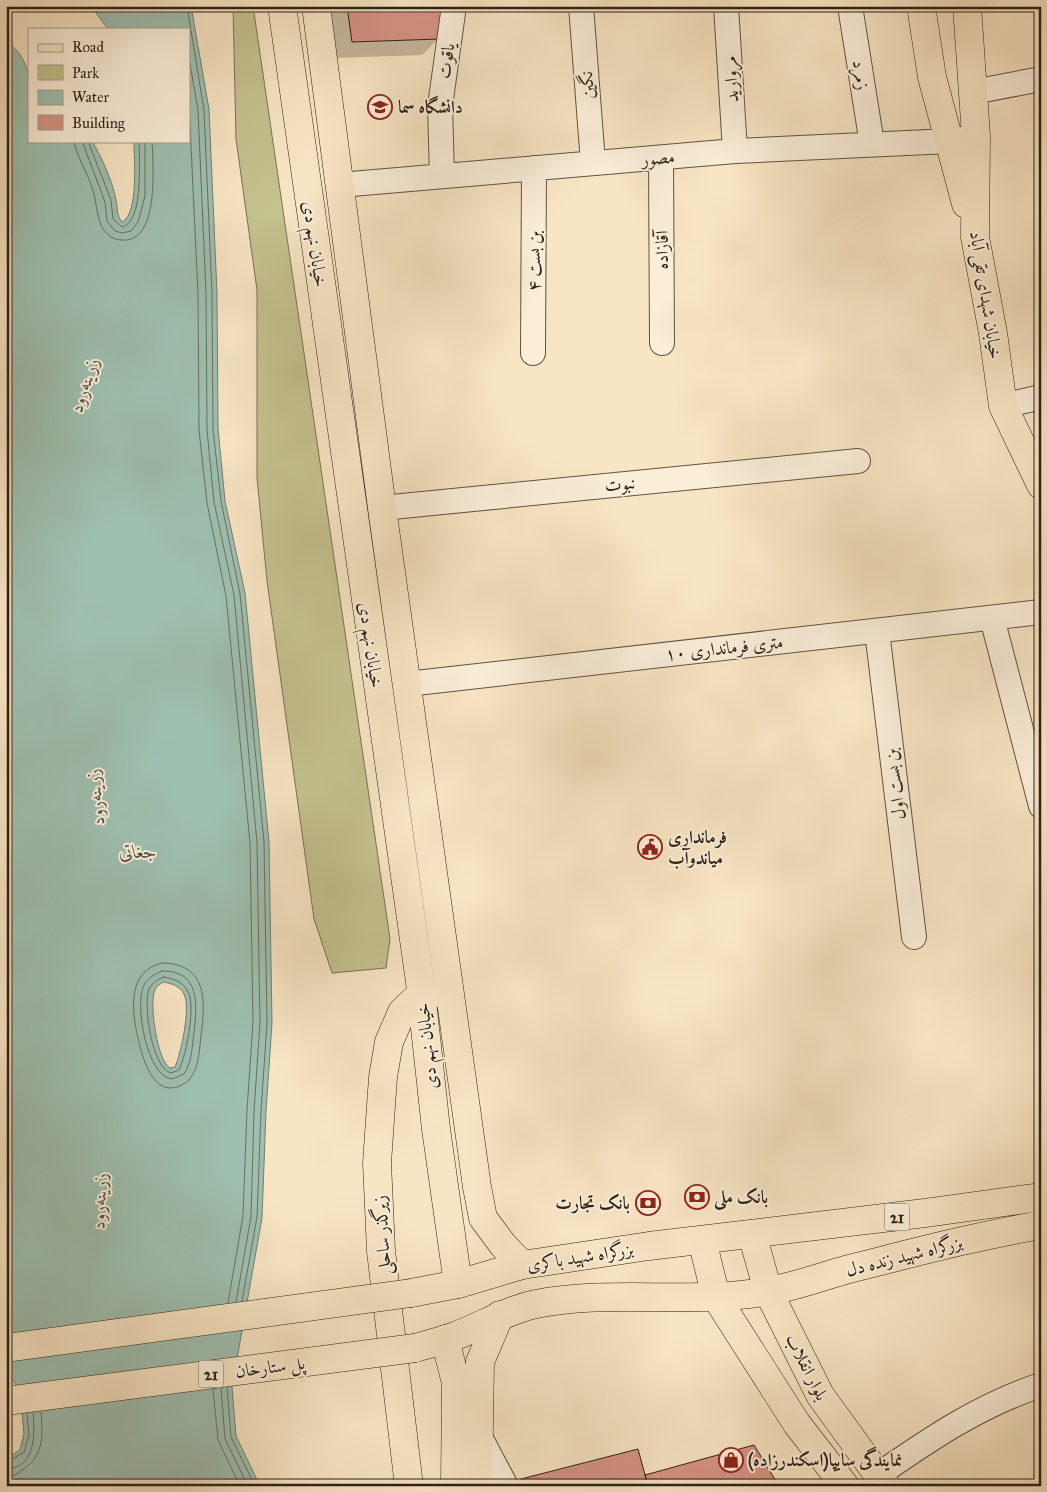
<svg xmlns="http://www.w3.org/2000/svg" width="1047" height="1492" font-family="'IM FELL Great Primer',Amiri,serif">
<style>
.green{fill:#c4c28f;stroke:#787252}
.water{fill:#9ebfb0;stroke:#718072;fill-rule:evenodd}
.shadow{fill:#0003}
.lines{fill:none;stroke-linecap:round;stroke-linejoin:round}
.shore{stroke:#667062;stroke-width:1}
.building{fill:#d69485;stroke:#2d2115}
.minor-casing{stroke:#605241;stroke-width:26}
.major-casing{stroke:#2d2115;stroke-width:29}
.highway-casing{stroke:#2d2115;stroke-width:29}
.minor{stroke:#faeed9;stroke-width:24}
.major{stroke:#f8e5c4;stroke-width:28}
.highway{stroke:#f8e5c4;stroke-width:28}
.highway-bridge-casing{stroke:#2d2115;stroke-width:29;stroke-linecap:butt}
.highway-bridge{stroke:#f8e5c4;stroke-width:28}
.labels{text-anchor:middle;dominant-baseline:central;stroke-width:4;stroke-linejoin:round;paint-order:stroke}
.shield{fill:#faeed9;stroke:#6a5e50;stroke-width:1}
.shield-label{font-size:16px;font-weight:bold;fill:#2d2115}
.street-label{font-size:18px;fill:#2d2115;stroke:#faeed9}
.poi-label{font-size:18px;font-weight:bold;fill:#2d2115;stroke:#faeed9;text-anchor:start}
.water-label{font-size:19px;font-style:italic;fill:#4f5044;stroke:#faeed9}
</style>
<rect width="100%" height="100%" fill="#f8e5c4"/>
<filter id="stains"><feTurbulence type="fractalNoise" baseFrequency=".004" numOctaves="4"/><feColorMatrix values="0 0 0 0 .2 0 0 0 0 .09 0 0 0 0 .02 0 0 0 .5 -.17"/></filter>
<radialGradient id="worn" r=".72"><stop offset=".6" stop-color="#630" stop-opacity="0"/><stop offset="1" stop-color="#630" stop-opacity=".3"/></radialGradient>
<!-- green -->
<path class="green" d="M233,6h20l137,933 -4,29 -54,5 -18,-54 -47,-338 -10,-103v-188l-21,-151z"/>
<!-- water -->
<path class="water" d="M91,6h100l18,103 8,184 1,135 7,73 20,92 24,249 3,181 -6,88 -4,107 -30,169 4,49 24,50h-254v-27l14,-9 4,-16 -4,-43 -14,-21v-1328c33,18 23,68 23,99h63c10,17 20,39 24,59 2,8 0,14 6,22 17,-8 12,-63 12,-81h55v-112h-81zM164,982c8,2 16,4 20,12 7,14 -3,59 -9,73l-5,1c-13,-8 -20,-61 -16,-75 1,-6 5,-9 10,-11z"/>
<!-- shadow -->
<path class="shadow" d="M328,6h115l-4,32 -17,17 -87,3z
M644,1477l134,9h-262l6,-6z"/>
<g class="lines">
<!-- shore -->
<path class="shore" d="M187,6l17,104 8,183 1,136 8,72 19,93 24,248 3,181 -6,88 -4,106 -15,84
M189,58l9,52 8,183 1,137 7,72 20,93 23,248 3,180 -6,88 -3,106 -15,85
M189,103l9,191 1,136 8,73 19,93 24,247 3,179 -6,88 -4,106 -15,87
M74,141c1,11 14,34 18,46 4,12 5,29 9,38 3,7 11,15 20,15 39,4 32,-75 31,-99
M82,141l23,61 2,19 8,10 7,2 9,-2 7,-9 7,-26v-55
M88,141l23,59 2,19 9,8c22,-5 17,-68 17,-86
M163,963c46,1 42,41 38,73 -2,16 -2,33 -13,45 -31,23 -44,-17 -49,-39 -7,-27 -14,-72 24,-79z
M162,971c39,-1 35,35 32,62 -2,14 -2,29 -10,41l-12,5c-25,-2 -38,-75 -28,-94 5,-7 10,-11 18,-14z
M164,977c9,2 18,4 23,13 10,13 -1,66 -8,80l-8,3c-19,-5 -28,-67 -22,-84 3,-6 9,-10 15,-12z
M227,1387l4,50 24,49
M221,1388l4,51 23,47
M213,1389l5,51 22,46
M6,1463l18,-11 5,-17 -2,-22
M6,1469c30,-1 29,-35 27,-56
M6,1477c8,-1 12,-3 18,-8 20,-14 19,-35 17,-57"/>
</g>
<!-- building -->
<path class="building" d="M347,6h97l-4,33 -88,3z
M754,1445l25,41h-131l-3,-11z
M638,1449l10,37h-125l-2,-7z"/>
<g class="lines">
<defs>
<path id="minor" d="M581,6l12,157
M726,6l9,145
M850,6l22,138
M973,92l68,-13
M661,158l1,185
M442,176l-2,-70 14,-100
M340,185l395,-34 215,-10 17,-3
M533,353l1,-185
M1003,406l38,-9
M382,508l476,-47
M992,618l49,188
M877,631l37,306
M407,684l634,-72
M479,1435l27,51
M878,1475c52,-36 102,-70 163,-90"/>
<path id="major" d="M282,6l138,976 16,147 22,155
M316,6l66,502 95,679 6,31 20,27 19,20
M921,6l11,71 34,127
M967,6l9,130 -1,101 18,96 10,73 38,79
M752,1234l16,57 52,104 66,91
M702,1240l14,57 81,127 48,62
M445,1339l11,44 -1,103
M409,1486l-28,-235 -4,-88 6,-86 6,-35 13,-30 19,-18 13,-1
M478,1486l2,-124 20,-47"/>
<path id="highway" d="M411,1293l47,-9 64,-19 127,-19 276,-33 116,-16
M415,1348c13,-4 27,-7 40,-12 27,-10 52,-26 81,-32 76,-15 157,1 233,-13 28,-5 54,-15 80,-22 64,-16 127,-33 192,-44"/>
</defs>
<!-- minor casing -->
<use href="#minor" class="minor-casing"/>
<!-- major casing -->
<use href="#major" class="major-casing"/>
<!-- highway casing -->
<use href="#highway" class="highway-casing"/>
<!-- minor -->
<use href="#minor" class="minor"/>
<!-- major -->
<use href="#major" class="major"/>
<!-- highway -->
<use href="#highway" class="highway"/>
<defs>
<path id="highway-bridge" d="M6,1348l405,-55
M6,1401l409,-53"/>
</defs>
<!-- highway-bridge casing -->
<use href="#highway-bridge" class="highway-bridge-casing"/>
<!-- highway-bridge -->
<use href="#highway-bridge" class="highway-bridge"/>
</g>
<!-- icons -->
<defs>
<symbol id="university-ring" viewBox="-11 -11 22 22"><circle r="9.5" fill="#faeed9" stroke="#8f2418" stroke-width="1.5"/><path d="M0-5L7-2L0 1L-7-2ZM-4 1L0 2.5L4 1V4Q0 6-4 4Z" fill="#8f2418"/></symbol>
<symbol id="civic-ring" viewBox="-11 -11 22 22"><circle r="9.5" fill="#faeed9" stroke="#8f2418" stroke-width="1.5"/><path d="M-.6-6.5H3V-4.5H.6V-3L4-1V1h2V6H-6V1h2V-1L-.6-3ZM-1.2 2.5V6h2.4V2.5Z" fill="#8f2418"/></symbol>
<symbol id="bank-ring" viewBox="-11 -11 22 22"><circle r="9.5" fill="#faeed9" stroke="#8f2418" stroke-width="1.5"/><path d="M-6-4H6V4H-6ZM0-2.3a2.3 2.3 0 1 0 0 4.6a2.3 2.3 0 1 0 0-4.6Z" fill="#8f2418"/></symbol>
<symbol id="shop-ring" viewBox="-11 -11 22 22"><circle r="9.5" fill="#faeed9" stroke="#8f2418" stroke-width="1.5"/><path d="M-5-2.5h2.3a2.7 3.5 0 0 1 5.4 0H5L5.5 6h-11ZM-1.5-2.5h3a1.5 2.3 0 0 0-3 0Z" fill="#8f2418"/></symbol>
</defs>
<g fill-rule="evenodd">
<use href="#university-ring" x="366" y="93" width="28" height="28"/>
<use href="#civic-ring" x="636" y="833" width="28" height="28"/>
<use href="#bank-ring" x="683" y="1183" width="28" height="28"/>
<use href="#bank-ring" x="634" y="1189" width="28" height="28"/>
<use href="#shop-ring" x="717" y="1446" width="28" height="28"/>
</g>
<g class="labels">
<!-- shield labels -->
<g class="shield">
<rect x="884.5" y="1203.5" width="25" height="27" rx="4"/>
<rect x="198.5" y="1360.5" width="25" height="27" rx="4"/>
</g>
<g class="shield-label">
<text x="897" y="1217">21</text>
<text x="211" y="1374">21</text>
</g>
<!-- street labels -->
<g class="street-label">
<text transform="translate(446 61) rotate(-82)">یاقوت</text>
<text transform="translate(861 75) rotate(81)">زمرد</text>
<text transform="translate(731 79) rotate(-93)">مروارید</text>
<text transform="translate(587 85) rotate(-94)">نگین</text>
<text transform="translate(658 158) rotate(-5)">مصور</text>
<text transform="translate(315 244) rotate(82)">خیابان نهم دی</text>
<text transform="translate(662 250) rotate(-90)">آقازاده</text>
<text transform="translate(534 261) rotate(-90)">بن بست ۴</text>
<text transform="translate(986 295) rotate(81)">خیابان شهدای تقی آباد</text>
<text transform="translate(620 484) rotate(-6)">نبوت</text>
<text transform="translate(371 645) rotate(82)">خیابان نهم دی</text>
<text transform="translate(724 648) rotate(-6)">۱۰ متری فرمانداری</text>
<text transform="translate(895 784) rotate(-97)">بن بست اول</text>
<text transform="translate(427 1046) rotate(-96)">خیابان نهم دی</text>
<text transform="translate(382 1235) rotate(-94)">زیرگذر ساحلی</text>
<text transform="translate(904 1256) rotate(-14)">بزرگراه شهید زنده دل</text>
<text transform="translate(580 1257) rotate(-9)">بزرگراه شهید باکری</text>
<text transform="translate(270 1367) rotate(-7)">پل ستارخان</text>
<text transform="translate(807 1367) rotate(63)">بلوار انقلاب</text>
</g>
<!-- poi labels -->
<g class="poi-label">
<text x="398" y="107">دانشگاه سما</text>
<text x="668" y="837">فرمانداری<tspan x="668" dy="21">میاندوآب</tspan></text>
<text x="714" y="1197">بانک ملی</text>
<text x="630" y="1203" text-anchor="end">بانک تجارت</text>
<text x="748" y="1460">نمایندگی سایپا(اسکندرزاده)</text>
</g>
<!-- water labels -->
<g class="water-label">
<text transform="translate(84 385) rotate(-72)">زرینه‌رود</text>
<text transform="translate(95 797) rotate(-96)">زرینه‌رود</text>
<text x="138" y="851">جغاتی</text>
<text transform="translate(99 1201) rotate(-88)">زرینه‌رود</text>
</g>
</g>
<!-- margin -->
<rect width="1047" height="1492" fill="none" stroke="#f8e5c4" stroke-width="25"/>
<rect x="8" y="8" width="1032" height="1477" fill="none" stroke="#2d2115" stroke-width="2.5"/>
<rect x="12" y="12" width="1022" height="1467" fill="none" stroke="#2d2115"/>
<!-- legend -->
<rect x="28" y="28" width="162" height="115" fill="#faeed9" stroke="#a89c8b"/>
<rect x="38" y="44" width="25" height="8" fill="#f8e5c4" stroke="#a89c8b"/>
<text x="72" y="52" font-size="15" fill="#2d2115">Road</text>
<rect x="38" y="65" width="25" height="15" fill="#c4c28f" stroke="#a89c8b"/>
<text x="72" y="78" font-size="15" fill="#2d2115">Park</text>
<rect x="38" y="90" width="25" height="15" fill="#9ebfb0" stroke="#a89c8b"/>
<text x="72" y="102" font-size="15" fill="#2d2115">Water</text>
<rect x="38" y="115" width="25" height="15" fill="#d69485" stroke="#a89c8b"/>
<text x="72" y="128" font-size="15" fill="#2d2115">Building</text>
<rect width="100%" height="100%" filter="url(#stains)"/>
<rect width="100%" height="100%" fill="url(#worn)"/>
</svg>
